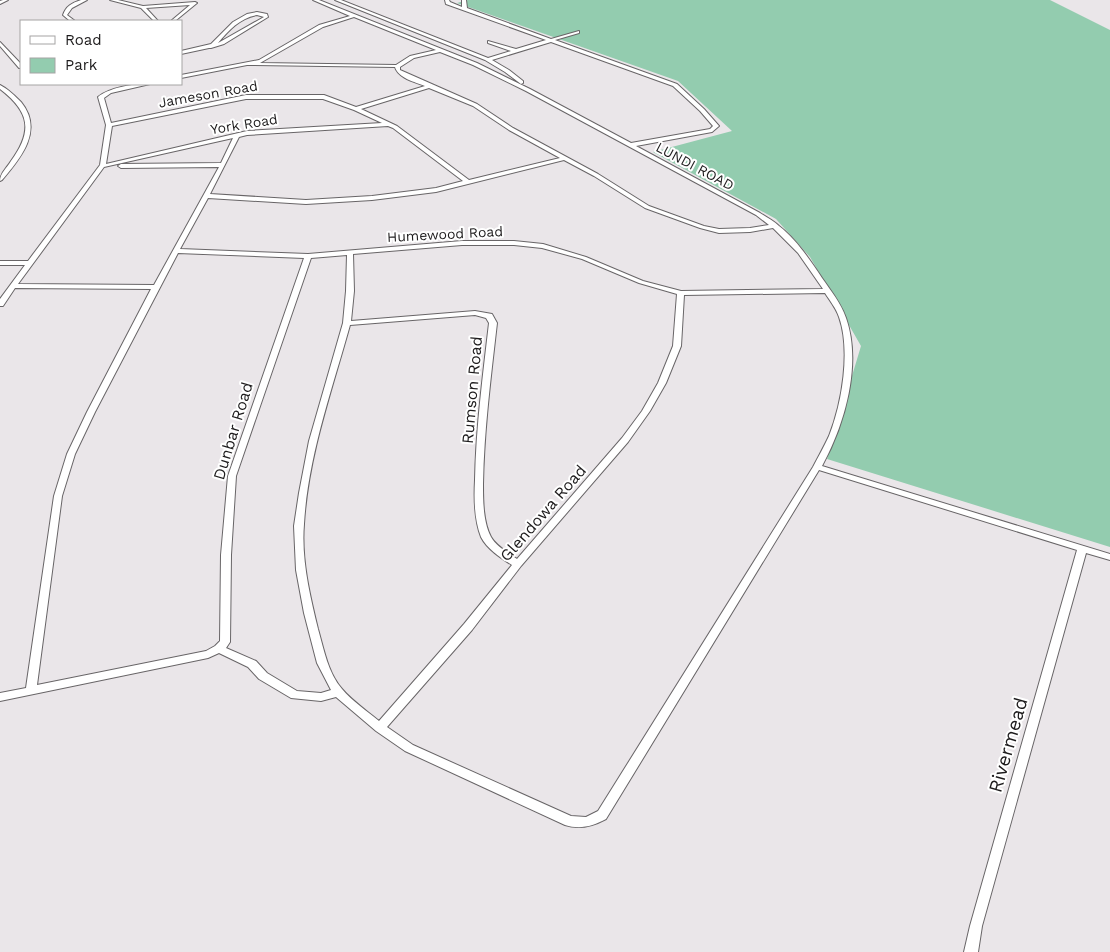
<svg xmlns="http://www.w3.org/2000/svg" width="1110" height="952" font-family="'Work Sans',sans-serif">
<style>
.green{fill:#93ccaf}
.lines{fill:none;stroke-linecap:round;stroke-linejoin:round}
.street-casing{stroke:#686567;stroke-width:2}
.street{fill:#fff;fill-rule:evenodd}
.labels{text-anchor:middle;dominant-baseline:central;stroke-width:4;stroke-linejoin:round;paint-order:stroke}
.far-street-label{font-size:14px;fill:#1d1b1c;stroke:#fff}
.street-label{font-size:16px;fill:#1d1b1c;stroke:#fff}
.near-street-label{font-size:19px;fill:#1d1b1c;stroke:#fff}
</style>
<rect width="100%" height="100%" fill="#eae6e9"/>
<!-- green -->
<path class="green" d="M468,0h582l60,30v517l-283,-88 34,-113 -51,-89 -34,-38 -123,-67 79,-21 -54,-50 -221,-78z"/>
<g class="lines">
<defs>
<path id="street" d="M3,0h5l-8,4v-3z
M81,0h6l-15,8 -5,7 8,6h-5l-7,-6c3,-9 9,-12 18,-15z
M110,0h8l25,6 52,-4 2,1 -22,18h-4l19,-16 -44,3 12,13h-4l-13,-13z
M313,0h6l158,63 53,26 101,54 79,-14 3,-3 -13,-15 -27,-25 -122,-44 -59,18 17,10 14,11v2l-2,1 -16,-12 -20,-12 -150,-60h6l147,58 23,-7 -23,-8v-2l28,8 30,-9 -100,-36 -1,-4h4l1,2 12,5v-7h4l1,8 84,31 28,-8v2l-24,7 122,44 27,25 15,17 -7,6 -76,14 124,67c6,4 14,8 19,13 17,13 31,34 43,52 9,13 19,25 24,40 16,46 -1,106 -24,148l288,88v6l-24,-7 -104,373 -4,26h-14l6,-26 107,-376 -258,-80 -213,349c-13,7 -26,11 -41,6l-160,-74 -29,-20 -40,-34 -15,4 -30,-3 -32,-19 -11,-12 -29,-14 -11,5 -208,43v-8l26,-5 28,-192 13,-42 20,-42 64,-123 -136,-1 -12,18h-3v-7l25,-34h-25v-4h28l72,-96 6,-40 -8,-28c11,-9 37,-14 52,-13l-39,9 -7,5 7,25 135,-28h78l32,12 69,-21c-10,-4 -27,-8 -30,-19l-148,-2 -66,13v-3l78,-15 60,-35 31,-9zM354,17l82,33 -26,6 -14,9 -136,-2 63,-36zM440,52l33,13 53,26 230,124 13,10 -19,3 -31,1 -15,-3 -55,-20 -51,-32 -85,-46 -36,-24 -77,-34v-3l14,-9zM429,88l44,18 36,24 51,28 -91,22 -72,-54 -36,-17zM246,99h77l31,11 28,13 -135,8 -141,33 6,-38zM388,126l5,2 70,53 -27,7 -64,8 -66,4 -96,-6 29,-57 8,-2zM233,138l-12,25 -100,1 -3,2 3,2 98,-1 -65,118 -136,-1 86,-117zM564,160l30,16 51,32 55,20 19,5 31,-1 23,-4 25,25 25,36 -142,2 -38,-10 -57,-24 -43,-13 -29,-3h-52l-154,13 -128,-5 28,-51 98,6 66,-4 64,-8zM462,245h52l28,3 40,11 57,24 38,11 -4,52 -15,37 -16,28 -20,27 -105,121c-9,-6 -21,-13 -26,-22 -8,-15 -8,-37 -8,-53 1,-54 8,-108 14,-161l-5,-9 -17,-3 -124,10 3,-30 -1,-37zM178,253l126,5 -76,218 -7,79 -1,86 -5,5 -9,5 -169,34 25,-189 13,-42 20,-42zM347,255l-1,36 -3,32 -34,118 -10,52 -5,33 2,44 8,43 13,50 14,27 -10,3 -24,-2 -30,-18 -11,-12 -30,-13 4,-6 1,-87 5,-79 75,-218zM825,293c5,8 11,15 14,24 12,34 3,86 -10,119 -5,11 -11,21 -16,31l-215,344 -12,6 -15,-1 -158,-71 -26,-18 85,-97 49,-64 107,-124 22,-31 16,-28 15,-37 3,-51zM475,315l11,3 3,5c-6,52 -13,104 -14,157 -1,18 -1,39 6,57 6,12 20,21 31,28l-48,59 -85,97c-12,-10 -27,-20 -37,-32 -14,-16 -18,-39 -24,-60 -8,-33 -17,-70 -14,-105 4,-68 28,-134 46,-199z
M257,12l10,2 1,3 -44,27 -13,4h-2l-28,6v-3l30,-7 22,-22 14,-8zM257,15l7,2 -46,26c11,-13 22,-25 39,-28z
M0,42l21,22v4h-2l-19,-22z
M0,85c8,4 15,11 21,17 23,28 0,56 -19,78l-2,1c0,-8 7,-13 11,-20 22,-30 19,-49 -11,-72z"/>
</defs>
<!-- street casing -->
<use href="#street" class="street-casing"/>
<!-- street -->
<use href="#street" class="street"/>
</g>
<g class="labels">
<!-- far-street labels -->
<g class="far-street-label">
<text transform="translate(208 94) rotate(-10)">Jameson Road</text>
<text transform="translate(244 124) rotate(-9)">York Road</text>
<text transform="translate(695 166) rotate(28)">LUNDI ROAD</text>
<text transform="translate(445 234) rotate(-3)">Humewood Road</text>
</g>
<!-- street labels -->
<g class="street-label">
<text transform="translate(472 390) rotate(-85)">Rumson Road</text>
<text transform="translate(233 431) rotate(-73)">Dunbar Road</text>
<text transform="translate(543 513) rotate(-49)">Glendowa Road</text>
</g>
<!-- near-street labels -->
<g class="near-street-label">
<text transform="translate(1008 745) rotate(-74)">Rivermead</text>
</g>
</g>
<!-- legend -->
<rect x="20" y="20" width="162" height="65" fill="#ffffff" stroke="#a5a4a4"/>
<rect x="30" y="36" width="25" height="8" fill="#ffffff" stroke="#a5a4a4"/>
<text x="65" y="45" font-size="15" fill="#1d1b1c">Road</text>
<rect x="30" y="58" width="25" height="15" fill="#93ccaf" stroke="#a5a4a4"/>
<text x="65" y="70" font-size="15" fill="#1d1b1c">Park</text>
</svg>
